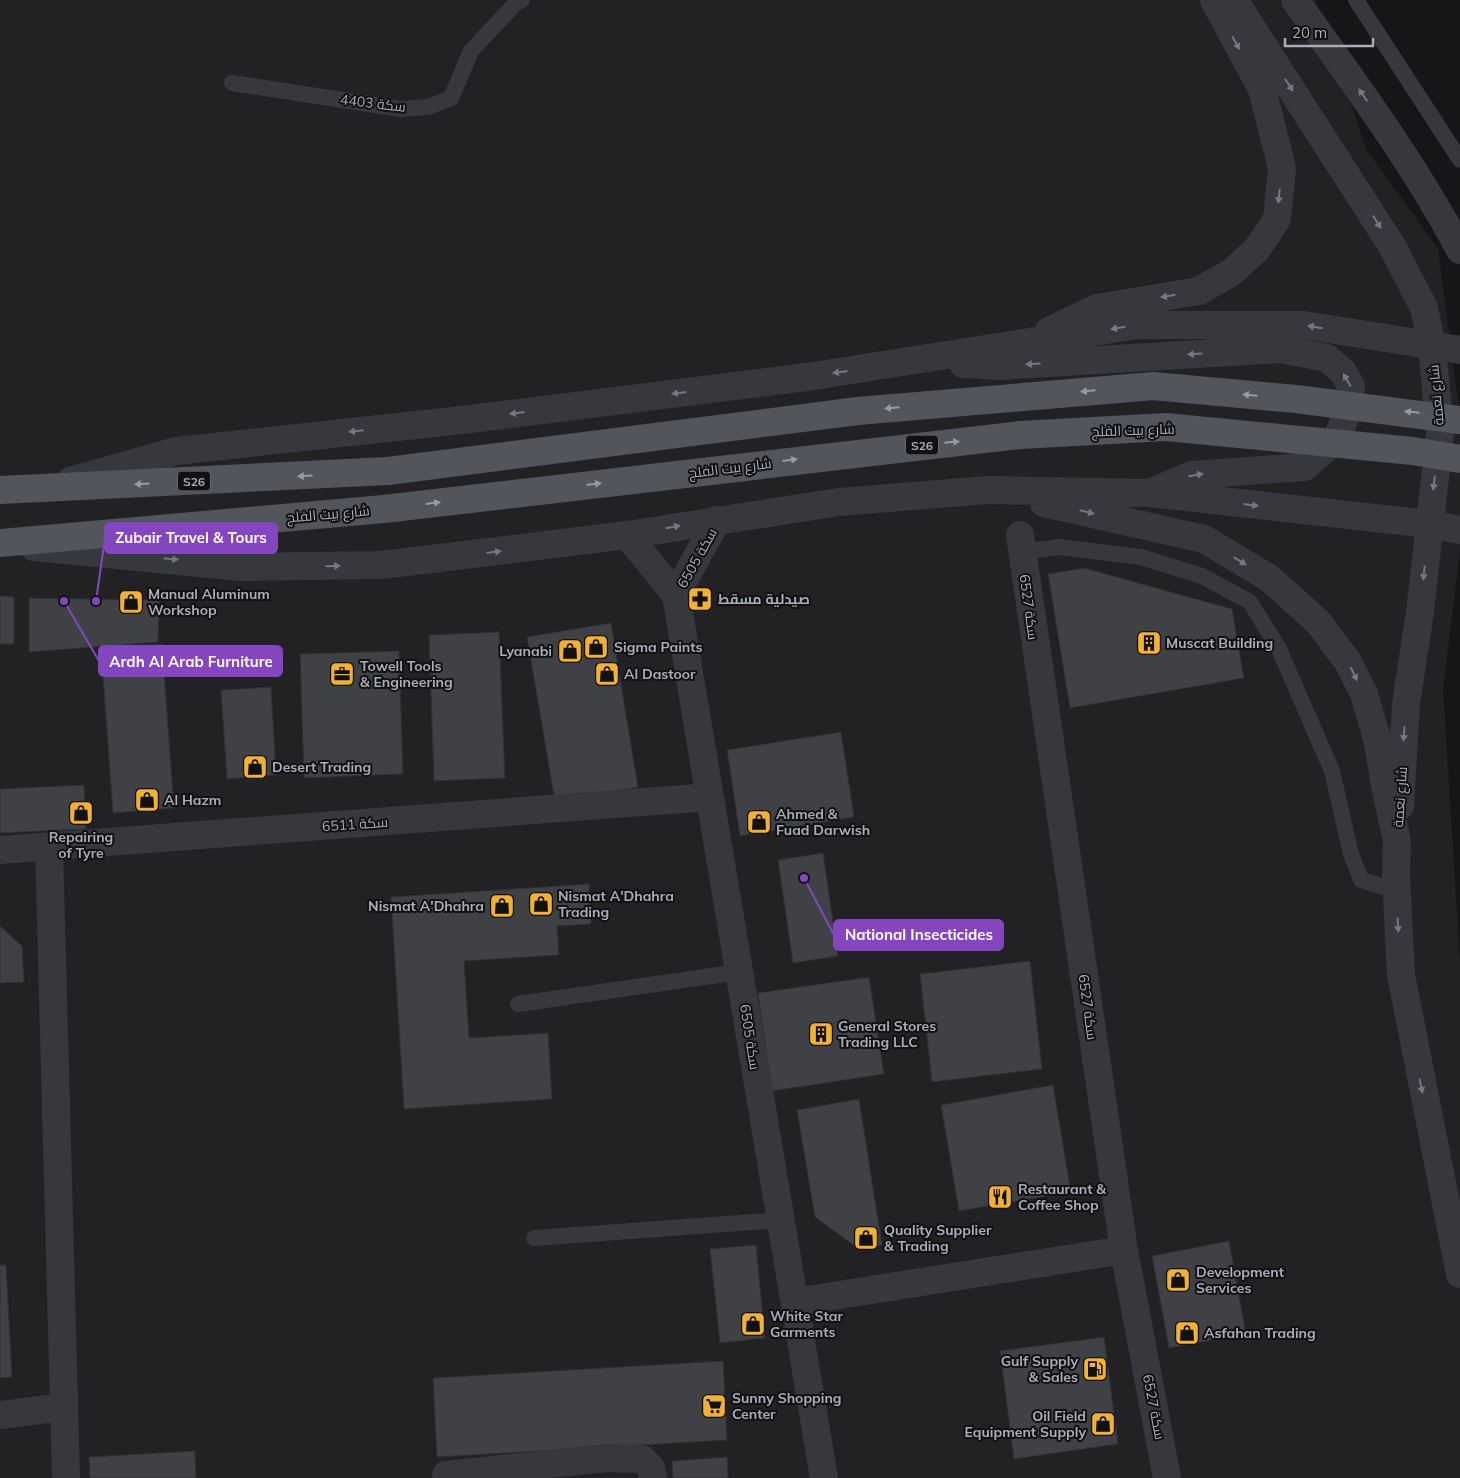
<svg xmlns="http://www.w3.org/2000/svg" width="1460" height="1478" font-family="Mulish,Cairo,sans-serif">
<style>
.built{fill:#222225}
.building{fill:#404145;stroke:#303034}
.lines{fill:none;stroke-linecap:round;stroke-linejoin:round}
.service{stroke:#37383d;stroke-width:16}
.minor{stroke:#37383d;stroke-width:28}
.tertiary{stroke:#37383d;stroke-width:28}
.primary{stroke:#53555c;stroke-width:28}
.primary-bridge{stroke:#53555c;stroke-width:28}
.oneway{fill:#757881}
.oneway2{fill:#979ba6}
.labels{text-anchor:middle;dominant-baseline:central;stroke-width:4;stroke-linejoin:round;paint-order:stroke}
.shield{fill:#111113;stroke:#7b7e86;stroke-width:1}
.shield-label{font-size:12px;font-weight:bold;fill:#a8adb8}
.street-label{font-size:14px;fill:#a8adb8;stroke:#111113}
.poi-label{font-size:14px;font-weight:bold;fill:#a8adb8;stroke:#111113;text-anchor:start}
.leader{fill:none;stroke:#8446be;stroke-width:2}
.callout-dot{fill:#8446be;stroke:#111113;stroke-width:2}
.callout{fill:#8446be;stroke:#8446be;stroke-width:2}
.callout-label{font-size:15px;text-anchor:middle;font-weight:bold;fill:#fff}
</style>
<rect width="100%" height="100%" fill="#161618"/>
<!-- built -->
<path class="built" d="M0,0h1316l50,149 72,100 22,168v134l-17,138 17,272v517h-1460z"/>
<!-- building -->
<path class="building" d="M1084,568l148,41 12,69 -174,30 -22,-134z
M0,596l14,1v47h-14z
M29,598l130,2 -1,42 -129,10z
M611,623l27,164 -83,15 -28,-165z
M499,632l6,146 -71,3 -5,-146z
M162,644l12,164 -61,5 -12,-164z
M399,651l4,123 -99,4 -4,-124z
M271,687l5,88 -49,4 -6,-89z
M841,732l13,85 -114,19 -13,-86z
M84,785l2,44 -86,4v-44z
M823,853l15,103 -45,7 -15,-103z
M589,884l2,40 -34,2 2,29 -95,6 5,77 79,-5 4,66 -148,10 -13,-212z
M0,926l22,20 2,36 -24,1z
M1030,961l12,108 -110,13 -12,-108z
M869,977l15,97 -112,17 -14,-98z
M1053,1085l18,107 -112,19 -18,-106z
M859,1099l23,146 -23,4 -44,-32 -18,-107z
M1229,1241l17,93 -77,14 -17,-92z
M756,1245l9,93 -45,5 -10,-94z
M0,1265h6l6,112 -12,1z
M1104,1337l14,107 -104,15 -14,-108z
M723,1361l4,79 -290,17 -4,-79z
M195,1451l1,27h-106l-1,-21z
M727,1457l1,21h-55l-1,-17z"/>
<g class="lines">
<!-- service -->
<path class="service" d="M1356,0l104,160
M232,83l169,26 27,-2 23,-9 20,-47 45,-48 6,-3
M1022,552l37,-5 82,10 61,19 48,26 29,47 53,122 19,83 10,26 36,11
M518,1004l221,-32
M534,1238l246,-18"/>
<!-- minor -->
<path class="minor" d="M627,535l49,60 148,883
M1020,535l104,715 43,228
M676,595l41,-75
M49,847l17,631
M0,850l710,-53
M795,1302l329,-52
M0,1415l63,-8
M446,1475l160,-17 36,1 9,9 2,10"/>
<!-- tertiary -->
<path class="tertiary" d="M1234,0l158,246 32,62 8,39 8,86 -20,179 -14,92 -6,102
M1295,0c58,81 118,162 165,250
M1049,331l48,-23 102,-17 33,-19 25,-23 20,-30 5,-51 -20,-79 -48,-89
M963,364l36,2 281,-17 47,9 16,14 8,14 -2,22 -12,30 -32,29 -113,8 -40,17
M70,481l106,-30 295,-32 336,-42 331,-52h166l156,25
M1044,503l160,36 65,39 49,44 30,40 16,32 14,48 7,44 12,55 -1,34 5,100 59,299
M34,547l206,20 142,-2 245,-30 212,-33 149,-12 162,3 279,31 31,6"/>
<!-- primary -->
<path class="primary" d="M0,490l388,-19
M0,543l384,-34"/>
<!-- primary-bridge -->
<path class="primary-bridge" d="M388,471l470,-60 295,-25 143,13 164,21
M384,509l636,-74 146,-8 247,24 47,8"/>
</g>
<!-- one-way arrows -->
<defs><path id="oneway-solid" d="M-6-.8H1V-3.2L6.5 0L1 3.2V.8H-6Z" transform="scale(1.25)"/></defs>
<g class="oneway">
<use href="#oneway-solid" transform="translate(1236 43) rotate(61)"/>
<use href="#oneway-solid" transform="translate(1289 85) rotate(57)"/>
<use href="#oneway-solid" transform="translate(1363 95) rotate(-125)"/>
<use href="#oneway-solid" transform="translate(1279 196) rotate(96)"/>
<use href="#oneway-solid" transform="translate(1377 222) rotate(58)"/>
<use href="#oneway-solid" transform="translate(1168 296) rotate(171)"/>
<use href="#oneway-solid" transform="translate(1315 327) rotate(-170)"/>
<use href="#oneway-solid" transform="translate(1118 328) rotate(171)"/>
<use href="#oneway-solid" transform="translate(1195 354) rotate(177)"/>
<use href="#oneway-solid" transform="translate(1033 364) rotate(177)"/>
<use href="#oneway-solid" transform="translate(840 372) rotate(172)"/>
<use href="#oneway-solid" transform="translate(1347 380) rotate(-120)"/>
<use href="#oneway-solid" transform="translate(679 393) rotate(173)"/>
<use href="#oneway-solid" transform="translate(517 413) rotate(173)"/>
<use href="#oneway-solid" transform="translate(356 431) rotate(174)"/>
<use href="#oneway-solid" transform="translate(1196 475) rotate(-10)"/>
<use href="#oneway-solid" transform="translate(1434 483) rotate(97)"/>
<use href="#oneway-solid" transform="translate(1251 505) rotate(7)"/>
<use href="#oneway-solid" transform="translate(1087 512) rotate(13)"/>
<use href="#oneway-solid" transform="translate(673 527) rotate(-10)"/>
<use href="#oneway-solid" transform="translate(494 552) rotate(-7)"/>
<use href="#oneway-solid" transform="translate(171 559) rotate(6)"/>
<use href="#oneway-solid" transform="translate(1240 561) rotate(31)"/>
<use href="#oneway-solid" transform="translate(333 566) rotate(-1)"/>
<use href="#oneway-solid" transform="translate(1424 573) rotate(96)"/>
<use href="#oneway-solid" transform="translate(1354 674) rotate(64)"/>
<use href="#oneway-solid" transform="translate(1404 734) rotate(94)"/>
<use href="#oneway-solid" transform="translate(1398 925) rotate(87)"/>
<use href="#oneway-solid" transform="translate(1421 1086) rotate(78)"/>
</g>
<g class="oneway2">
<use href="#oneway-solid" transform="translate(1088 391) rotate(175)"/>
<use href="#oneway-solid" transform="translate(1250 395) rotate(-175)"/>
<use href="#oneway-solid" transform="translate(892 408) rotate(175)"/>
<use href="#oneway-solid" transform="translate(1412 412) rotate(-174)"/>
<use href="#oneway-solid" transform="translate(952 442) rotate(-6)"/>
<use href="#oneway-solid" transform="translate(790 460) rotate(-7)"/>
<use href="#oneway-solid" transform="translate(305 476) rotate(177)"/>
<use href="#oneway-solid" transform="translate(142 484) rotate(177)"/>
<use href="#oneway-solid" transform="translate(594 484) rotate(-7)"/>
<use href="#oneway-solid" transform="translate(433 503) rotate(-7)"/>
</g>
<!-- icons -->
<defs>
<symbol id="pharmacy-square" viewBox="-11 -11 22 22"><rect x="-9" y="-9" width="18" height="18" rx="4" fill="#f2b134" stroke="#111113"/><path d="M-2-6h4v4h4v4h-4v4h-4v-4h-4v-4h4Z" fill="#111"/></symbol>
<symbol id="shop-square" viewBox="-11 -11 22 22"><rect x="-9" y="-9" width="18" height="18" rx="4" fill="#f2b134" stroke="#111113"/><path d="M-5-2.5h2.3a2.7 3.5 0 0 1 5.4 0H5L5.5 6h-11ZM-1.5-2.5h3a1.5 2.3 0 0 0-3 0Z" fill="#111"/></symbol>
<symbol id="building-square" viewBox="-11 -11 22 22"><rect x="-9" y="-9" width="18" height="18" rx="4" fill="#f2b134" stroke="#111113"/><path d="M-4-6H4V6H1V3H-1V6H-4ZM-2.5-4.3h1.7v1.8h-1.7ZM.8-4.3h1.7v1.8H.8ZM-2.5-1h1.7V.8h-1.7ZM.8-1h1.7V.8H.8Z" fill="#111"/></symbol>
<symbol id="office-square" viewBox="-11 -11 22 22"><rect x="-9" y="-9" width="18" height="18" rx="4" fill="#f2b134" stroke="#111113"/><path d="M-6-3h4V-5.5h4V-3h4V5H-6ZM-1-4.5V-3h2v-1.5ZM-6 0V1H6V0Z" fill="#111"/></symbol>
<symbol id="restaurant-square" viewBox="-11 -11 22 22"><rect x="-9" y="-9" width="18" height="18" rx="4" fill="#f2b134" stroke="#111113"/><path d="M-5-6h1v4h1v-4h1v4h1v-4h1v5L-1.5 .5V6h-2V.5L-5-1ZM5-6V6H3V1.5H1.5Q1.5-4 5-6Z" fill="#111"/></symbol>
<symbol id="fuel-square" viewBox="-11 -11 22 22"><rect x="-9" y="-9" width="18" height="18" rx="4" fill="#f2b134" stroke="#111113"/><path d="M-5.5-6h7V0h2V4h1.3V-2.5L3-4.5l.8-.8L6-3V5H2.5V1h-1V6h-7ZM-4.2-4.7v3.2H.2V-4.7Z" fill="#111"/></symbol>
<symbol id="supermarket-square" viewBox="-11 -11 22 22"><rect x="-9" y="-9" width="18" height="18" rx="4" fill="#f2b134" stroke="#111113"/><path d="M-6-5.5h2.5l.6 2H6L4.5 2H-2.5L-4.4-4H-6ZM-1.5 3.2a1.3 1.3 0 1 0 .1 0ZM3 3.2a1.3 1.3 0 1 0 .1 0Z" fill="#111"/></symbol>
</defs>
<g fill-rule="evenodd">
<use href="#pharmacy-square" x="686" y="585" width="28" height="28"/>
<use href="#shop-square" x="117" y="588" width="28" height="28"/>
<use href="#building-square" x="1135" y="629" width="28" height="28"/>
<use href="#shop-square" x="582" y="633" width="28" height="28"/>
<use href="#shop-square" x="556" y="637" width="28" height="28"/>
<use href="#office-square" x="328" y="660" width="28" height="28"/>
<use href="#shop-square" x="593" y="660" width="28" height="28"/>
<use href="#shop-square" x="241" y="753" width="28" height="28"/>
<use href="#shop-square" x="133" y="786" width="28" height="28"/>
<use href="#shop-square" x="67" y="799" width="28" height="28"/>
<use href="#shop-square" x="745" y="808" width="28" height="28"/>
<use href="#shop-square" x="527" y="890" width="28" height="28"/>
<use href="#shop-square" x="488" y="892" width="28" height="28"/>
<use href="#building-square" x="807" y="1020" width="28" height="28"/>
<use href="#restaurant-square" x="986" y="1183" width="28" height="28"/>
<use href="#shop-square" x="852" y="1224" width="28" height="28"/>
<use href="#shop-square" x="1164" y="1266" width="28" height="28"/>
<use href="#shop-square" x="739" y="1310" width="28" height="28"/>
<use href="#shop-square" x="1173" y="1319" width="28" height="28"/>
<use href="#fuel-square" x="1081" y="1355" width="28" height="28"/>
<use href="#supermarket-square" x="700" y="1392" width="28" height="28"/>
<use href="#shop-square" x="1089" y="1410" width="28" height="28"/>
</g>
<g class="labels">
<!-- shield labels -->
<g class="shield">
<rect x="906" y="435.5" width="32" height="19" rx="4"/>
<rect x="178" y="471.5" width="32" height="19" rx="4"/>
</g>
<g class="shield-label">
<text x="922" y="445">S26</text>
<text x="194" y="481">S26</text>
</g>
<!-- street labels -->
<g class="street-label">
<text transform="translate(373 103) rotate(7)">سكة 4403</text>
<text transform="translate(1436 395) rotate(-95)">شارع نعمة</text>
<text transform="translate(1133 430) rotate(-2)">شارع بيت الفلج</text>
<text transform="translate(730 468) rotate(-7)">شارع بيت الفلج</text>
<text transform="translate(328 514) rotate(-5)">شارع بيت الفلج</text>
<text transform="translate(697 558) rotate(-61)">سكة 6505</text>
<text transform="translate(1029 607) rotate(82)">سكة 6527</text>
<text transform="translate(1400 797) rotate(-86)">شارع نعمة</text>
<text transform="translate(355 824) rotate(-4)">سكة 6511</text>
<text transform="translate(1088 1007) rotate(82)">سكة 6527</text>
<text transform="translate(750 1037) rotate(81)">سكة 6505</text>
<text transform="translate(1154 1407) rotate(79)">سكة 6527</text>
</g>
<!-- poi labels -->
<g class="poi-label">
<text x="148" y="594">Manual Aluminum<tspan x="148" dy="16">Workshop</tspan></text>
<text x="718" y="599">صيدلية مسقط</text>
<text x="1166" y="643">Muscat Building</text>
<text x="614" y="647">Sigma Paints</text>
<text x="552" y="651" text-anchor="end">Lyanabi</text>
<text x="360" y="666">Towell Tools<tspan x="360" dy="16">&amp; Engineering</tspan></text>
<text x="624" y="674">Al Dastoor</text>
<text x="272" y="767">Desert Trading</text>
<text x="164" y="800">Al Hazm</text>
<text x="776" y="814">Ahmed &amp;<tspan x="776" dy="16">Fuad Darwish</tspan></text>
<text x="81" y="837" text-anchor="middle">Repairing<tspan x="81" dy="16">of Tyre</tspan></text>
<text x="558" y="896">Nismat A'Dhahra<tspan x="558" dy="16">Trading</tspan></text>
<text x="484" y="906" text-anchor="end">Nismat A'Dhahra</text>
<text x="838" y="1026">General Stores<tspan x="838" dy="16">Trading LLC</tspan></text>
<text x="1018" y="1189">Restaurant &amp;<tspan x="1018" dy="16">Coffee Shop</tspan></text>
<text x="884" y="1230">Quality Supplier<tspan x="884" dy="16">&amp; Trading</tspan></text>
<text x="1196" y="1272">Development<tspan x="1196" dy="16">Services</tspan></text>
<text x="770" y="1316">White Star<tspan x="770" dy="16">Garments</tspan></text>
<text x="1204" y="1333">Asfahan Trading</text>
<text x="1078" y="1361" text-anchor="end">Gulf Supply<tspan x="1078" dy="16">&amp; Sales</tspan></text>
<text x="732" y="1398">Sunny Shopping<tspan x="732" dy="16">Center</tspan></text>
<text x="1086" y="1416" text-anchor="end">Oil Field<tspan x="1086" dy="16">Equipment Supply</tspan></text>
</g>
</g>
<!-- callouts -->
<path class="leader" d="M96 601L105 538M64 601L99 661M804 878L834 935"/>
<g class="callout-dot">
<circle cx="96" cy="601" r="5"/>
<circle cx="64" cy="601" r="5"/>
<circle cx="804" cy="878" r="5"/>
</g>
<g class="callout">
<rect x="105" y="523" width="172" height="30" rx="5"/>
<rect x="99" y="646" width="183" height="30" rx="5"/>
<rect x="834" y="920" width="169" height="30" rx="5"/>
</g>
<g class="callout-label">
<text x="191" y="543">Zubair Travel &amp; Tours</text>
<text x="191" y="667">Ardh Al Arab Furniture</text>
<text x="919" y="940">National Insecticides</text>
</g>
<!-- scale -->
<path d="M1285 38v8h88v-8" fill="none" stroke="#a8adb8" stroke-width="2.5"/>
<text x="1292" y="38" font-size="15" fill="#a8adb8" stroke="#111113" stroke-width="4" paint-order="stroke">20 m</text>
</svg>
